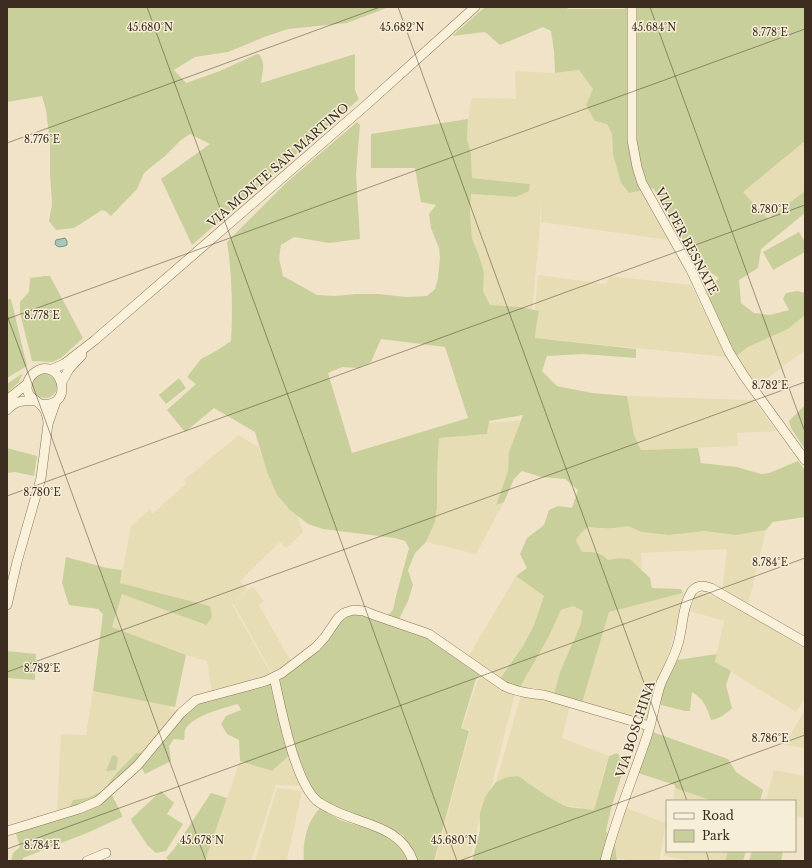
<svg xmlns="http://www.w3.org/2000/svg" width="812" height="868" font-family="'Libre Baskerville',serif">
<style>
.farmland{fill:#e6ddb5}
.green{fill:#c9cf9b;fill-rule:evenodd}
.water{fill:#a9c4bb;stroke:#6f9389}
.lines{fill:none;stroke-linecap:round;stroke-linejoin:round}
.minor-casing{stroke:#8c755c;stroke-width:10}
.minor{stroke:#faf1db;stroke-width:9}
.ticks{fill:none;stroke:#3c2d20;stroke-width:1;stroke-opacity:0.45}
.labels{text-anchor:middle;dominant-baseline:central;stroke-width:3;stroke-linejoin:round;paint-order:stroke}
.street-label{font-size:12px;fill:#3c2d20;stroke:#f7eed8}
.ticks-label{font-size:10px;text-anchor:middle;fill:#3c2d20;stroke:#f7eed8;stroke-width:3;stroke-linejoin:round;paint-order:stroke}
</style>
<rect width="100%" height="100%" fill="#f0e3c8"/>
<!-- farmland -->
<path class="farmland" d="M579,70l14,19 19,45 1,20 28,37 28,49 -128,-18v-37l-9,-1 9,1 -1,42 -8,83 -12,-3 -30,-2 -7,-14 1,-19 -5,-16 -7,-18 -2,-25 1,-19 45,3 13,-6 1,-7 -58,-6 -1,-24 -4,-15 1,-20 4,-21 44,1 -1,-28 40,2z
M805,141v50l-37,28 -26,-27z
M538,275l68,9 4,-8 81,9 36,72 -192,-19 1,-10 3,-17 -4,-1z
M805,315v35l-49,37 -20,-31 12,-9 40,-18z
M627,396l126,4 24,31 -40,2 1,13 -97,4 -7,-15z
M521,420l-12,32 -1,19 -12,33 8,-2 -28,52 -50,-12 9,-20 2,-14v-34l2,-36 48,-4 1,-11z
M239,435l20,13 8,24 10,23 13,15 7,5 6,17 -17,16 -6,-6 -40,39 7,8 -15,15 39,70 -5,3 -54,15 -5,-31 -21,-6 -75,-28 12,-34 82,32 5,-19 -90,-23 11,-57 19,-17 2,5 34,-30 -2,-4z
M628,526l13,6 28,3 35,-4 32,4 30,-5 -17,71 -6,2 -21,-12 5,-42 -86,4 1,17 -12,-11 -11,-1 -11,2 -5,-5 -5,-3h-16l-6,-12 5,-7 7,-6 16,2 12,-1z
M516,576l28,20 -10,29 -11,21 -24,34 -31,-23z
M253,586l11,16 -5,3 32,57 -19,11 -39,-70z
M683,593l2,3 -3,12 -33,108 -2,4 -5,1 -60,-18 27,-91z
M701,593l18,5 86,48v52l-9,14 -81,-50 9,-41 -34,-10 5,-15z
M573,606l10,5 -3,15 -20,46 -6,22 -35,-5 29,-51 13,-28z
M483,676l32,18 -25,97 -5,6 -5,16v6l-11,42h-34l35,-131 -8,-2 16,-49z
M93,691l78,15 -1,3 9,2 -36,42 -29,23 -11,15 -16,7 -14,2 -4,9 -12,3 4,-78 25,1z
M521,695l23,3 26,8 -8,32 47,18 -5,14 -10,40 -30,-5 -21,-11 -16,-12 -20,-5 -11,5z
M805,710v38l-21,-3z
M291,754l13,32 -28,-1 -25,76h-46l35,-100 32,10z
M774,770l31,6v42l-10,-2v-15h-29z
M277,788l25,3 -15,69 -32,1z
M675,788l38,13h-40z
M626,808l40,15 -7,38h-26l-16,-3 -2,-13 -2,-3z
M667,836v15h61l-3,10h-34l-27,-5z"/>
<!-- green -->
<path class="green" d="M7,7h382l-42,16 -59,6 -21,7 -39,16 -33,5 -21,13 12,13 34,-12 37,-17 3,1c6,12 2,17 1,28l94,-29v36l4,9 -167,146 -31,-66 49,-35 -20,-10 -9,6 -16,16 -21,17 -7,16 -26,27 -6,-5 -3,-1 -28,18 -18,2 -7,-9 3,-17 -2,-30v-31l-4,-33 -4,-14 -35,6z
M485,7h81l2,2h57v-2h180v134l-62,51 25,27 37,-28v22l-44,36 -3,19 -19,12 2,23 13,10 16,2 19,-5 -6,-11 3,-6 11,-2 8,2v22l-17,14 -40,18 -12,9 -31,-64 14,-14 -24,-15 -27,-51 -15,-24 -24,5 -8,-10 -8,-29 -1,-20 -5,-10 -12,-3 -9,-16 7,-16 -14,-19 -24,3 -1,-22 -3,-20 -8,-4 -43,18 -15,-13 -33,4z
M468,119l-1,20 4,15 1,24 58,6 -1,7 -13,6 -45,-3 -1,19 2,25 7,18 5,16 -1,19 7,14 30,2 19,4 -3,17 -1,10 101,11v9l-53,-4 -36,2 -5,15 15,15 35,7 35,3 7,39 7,15 57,-2 3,15 36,4 24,7 8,-1 29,-12 7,9v47l-32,5 -7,8 -30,5 -32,-4 -35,4 -28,-3 -13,-6c-14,3 -26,3 -40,1l-7,6 -5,7 6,12c11,0 18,-1 26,8l11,-2 11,1 20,19 2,10 29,1 2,4 -74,19 -27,91 -28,-9 6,-22 20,-46 3,-15 -10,-5 -12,4 -13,28 -29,51 -20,-9 24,-34 11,-21 10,-29 -28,-20 11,-8 -7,-14 7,-16 17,-13 5,-15 9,-4 14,2 6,-18 -13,-11 -24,-2 -19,-6 -8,8 -10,23 -8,3 12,-34 1,-19 14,-37 -34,6 -2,13 -48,4 -2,36v34l-2,14 -9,20 -11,11 -7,17 5,15 -5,16 -9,18 -12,-3 6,-6 3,-14 13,-48 -4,-7 -10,-3 -72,-9 -15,-5 -18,-14 -13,-15 -10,-23 -12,-40 -41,-24 -29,24 -18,-22 29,-26 -9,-7 14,-18 15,-8 15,-10c2,-33 1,-67 -4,-99l60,-60 70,-60 3,3 -4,49 4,65 -31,4 -35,-6 -13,8 -2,13 4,18 34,19 18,1 21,-2h23l27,3 21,-1 8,-7 3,-11 2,-20 -1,-10 -8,-20 -2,-14 7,-9 -15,-3 -6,-34h-44v-34zM381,339l64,8 23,71 -116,35 -24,-80 14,-6 16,1 13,-6z
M799,232l6,10v10l-32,18 -10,-18z
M44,276h6l33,62 -22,20 -9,4 -20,-1 -12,-48v-11l9,-10 1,-14z
M7,299h4l16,67 -20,12z
M23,373l-4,9 -12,11v-9z
M33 386a12 12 0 1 1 24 0a12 12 0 1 1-24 0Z
M179,378l7,10 -20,16 -7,-9z
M805,405v42l-1,1 -13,-20 -2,-7z
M7,448l30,8 -3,20 -19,-4 -8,1z
M66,557l41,11 15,2 -2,13 90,23 2,11 -6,8 -84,-31 -10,33 74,28 -11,52 -82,-16 10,-77 -5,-5 -29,-4 -7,-22z
M355,614l14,3 59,21 53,36 -5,5 -15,49 8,3 -35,130h-17l-14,-26 -27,-12 -28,-8 -27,-16 -8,-7 -15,-37 -22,-77 15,-8 50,-53z
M7,651l29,3 -1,26 -28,-2z
M717,654l-2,8 16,9 -5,14 6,23c-7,7 -12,10 -21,12 -4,-12 -7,-21 -19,-28l-2,19h-5l-24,-6 1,-13 15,-32z
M271,680l20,74 -19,17 -32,-10 -1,-21 -12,-6 -6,-10 5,-8 15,-6 -2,-4 -2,-2c-15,5 -44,11 -52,26 -1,3 0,7 -1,10l-10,-1 -5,7 2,15 -26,13 -4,-7 34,-44 23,-19z
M653,732l75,27 8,13 27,18 -3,11h-47l-38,-13v-3l-37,-12z
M136,753h7l-41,42 -33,14 4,-9 14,-2 16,-7 11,-15z
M617,753l9,9 -14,43 -6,26 9,14 2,16h-145l8,-31v-17l5,-16 11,-15 11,-5 11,-1c15,10 29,21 45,29 9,4 21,3 31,5l15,-54z
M114,755l4,3 -2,12 -10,1 6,-15z
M161,791l13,12 -7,11 16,10 -17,27 -10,2 -8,-7 -16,-24 -1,-3z
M211,793l16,5 -22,63h-35l-4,-3 8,-9z
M110,794l2,1 10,20v2l-35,16 -64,25v3h-12l2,-8 7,-6 -4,-13 7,-6z
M320,808l20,12 44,14 9,5 9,11 6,11h-104c-2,-18 3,-40 16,-53z
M728,851h18l-3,10h-18z
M752,851h31l-2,10h-32z"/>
<!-- water -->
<path class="water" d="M65,238l2,3v4c-4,2 -10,3 -12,-1l1,-4z"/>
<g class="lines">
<defs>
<path id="minor" d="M632,7v133l5,27 5,16 49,87 38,82 15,24 61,84
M50,370l14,-6 31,-24 270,-234 110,-99
M62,382l7,-13 13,-14
M7,400l20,-16
M41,404c36,5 20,-51 -7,-31 -5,4 -7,10 -7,16 2,10 9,10 14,16 5,5 6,10 7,17
M7,410c8,-9 16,-10 27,-9
M7,605l10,-43 24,-84 7,-54 8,-23
M274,677c7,31 20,102 42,123 3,3 9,6 13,8 30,17 71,16 84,53
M7,831l72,-22 19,-8 39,-35 44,-53 15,-13 70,-19 16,-8 34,-26 9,-10 13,-19 6,-5 9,-3 11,1 10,4 55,19 75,52c13,6 26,8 40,9l105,31
M87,861l19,-8
M605,861c11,-43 28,-83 42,-125 6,-17 8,-36 14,-53 6,-13 13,-25 17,-39 5,-17 4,-37 14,-53 6,-7 12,-5 19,-3l94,54"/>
</defs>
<!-- minor casing -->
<use href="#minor" class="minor-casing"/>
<!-- minor -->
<use href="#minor" class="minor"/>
</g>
<!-- ticks -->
<path class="ticks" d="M147,7l310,854M398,7l289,794M650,7l155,425M7,143l373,-136M7,315l199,546M7,319l798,-290M7,496l798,-291M7,672l798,-290M7,849l798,-291M706,851l3,10M459,861l346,-126"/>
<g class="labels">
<!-- street labels -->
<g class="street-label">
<text transform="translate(278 165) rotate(-41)">VIA MONTE SAN MARTINO</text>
<text transform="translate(687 241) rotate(62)">VIA PER BESNATE</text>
<text transform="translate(635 729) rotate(-72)">VIA BOSCHINA</text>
</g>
</g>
<g class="ticks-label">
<text x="150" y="31">45.680°N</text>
<text x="402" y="31">45.682°N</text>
<text x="654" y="31">45.684°N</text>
<text x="770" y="36">8.778°E</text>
<text x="42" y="143">8.776°E</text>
<text x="770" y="213">8.780°E</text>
<text x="42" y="319">8.778°E</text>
<text x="770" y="389">8.782°E</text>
<text x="42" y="496">8.780°E</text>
<text x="770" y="566">8.784°E</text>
<text x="42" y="672">8.782°E</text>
<text x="770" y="742">8.786°E</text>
<text x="202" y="844">45.678°N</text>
<text x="454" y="844">45.680°N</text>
<text x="42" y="849">8.784°E</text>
</g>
<!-- border -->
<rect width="812" height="868" fill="none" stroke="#3c2d20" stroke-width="16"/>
<!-- legend -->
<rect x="666" y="800" width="130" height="52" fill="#f7eed8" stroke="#aca18e"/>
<rect x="674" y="813" width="20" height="6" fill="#faf1db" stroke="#aca18e"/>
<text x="702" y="820" font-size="12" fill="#3c2d20">Road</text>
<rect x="674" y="830" width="20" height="12" fill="#c9cf9b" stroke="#aca18e"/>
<text x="702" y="840" font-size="12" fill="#3c2d20">Park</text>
</svg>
